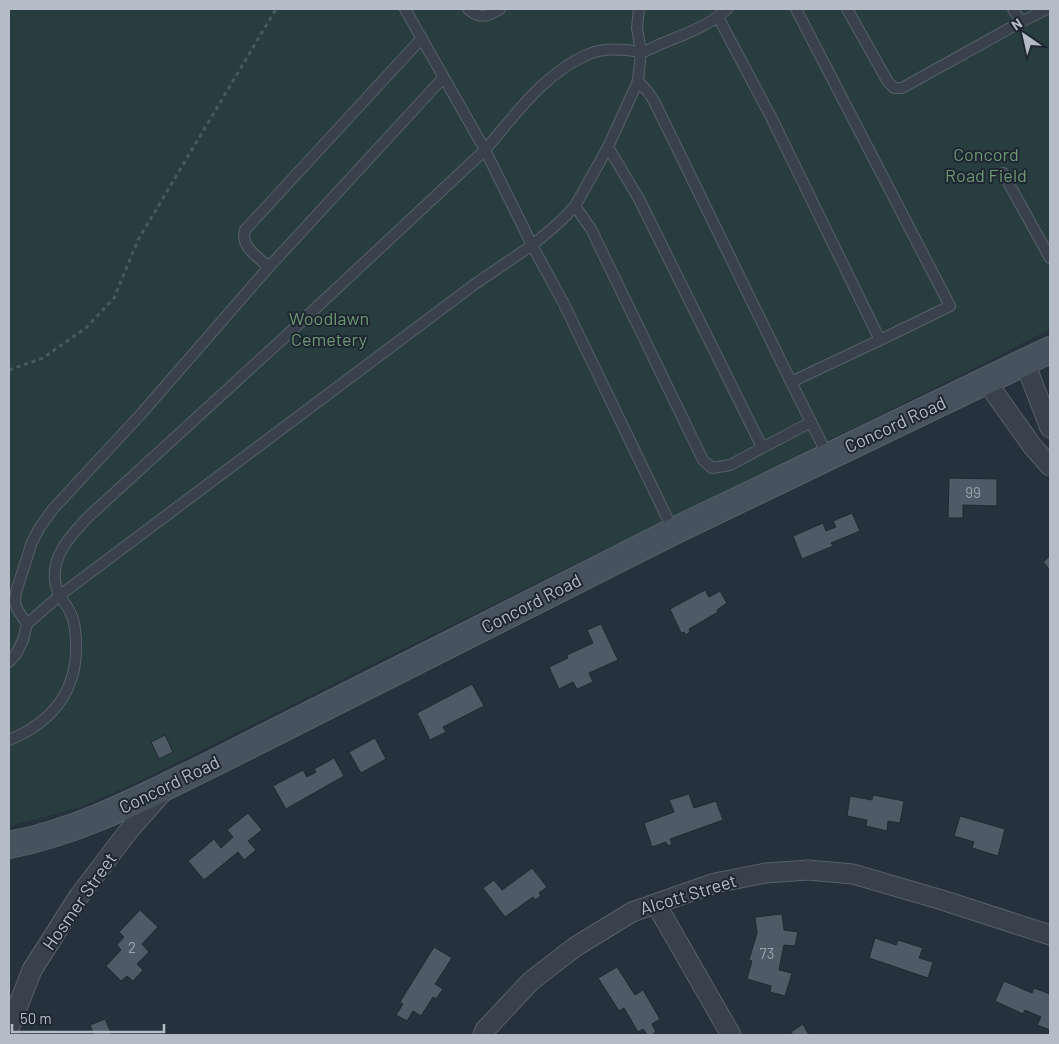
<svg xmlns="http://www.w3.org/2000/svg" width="1059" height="1044" font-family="Barlow,sans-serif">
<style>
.green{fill:#283e3e}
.building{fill:#4e5a66;stroke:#202933}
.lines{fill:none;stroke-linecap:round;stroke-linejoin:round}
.lane-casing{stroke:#57606a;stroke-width:12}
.street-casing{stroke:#57606a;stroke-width:21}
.secondary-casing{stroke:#57606a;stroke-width:28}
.path{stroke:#475b5c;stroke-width:3;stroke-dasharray:4 4;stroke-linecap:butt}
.lane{stroke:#39424c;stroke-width:10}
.street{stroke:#39424c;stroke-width:19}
.secondary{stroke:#47525f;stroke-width:26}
.labels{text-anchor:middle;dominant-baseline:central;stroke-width:4;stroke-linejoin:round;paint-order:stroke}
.number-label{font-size:15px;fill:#9aa4af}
.park-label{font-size:18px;fill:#6d9773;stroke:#1e2731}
.street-label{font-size:18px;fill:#b4bdc7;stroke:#1e2731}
</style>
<rect width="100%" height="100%" fill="#25313c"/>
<!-- green -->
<path class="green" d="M9,9h1041v320l-95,49 -554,272 -261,131 -62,27 -69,18z"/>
<!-- building -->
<path class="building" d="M949,478l48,1v27l-34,-1v13h-15z
M852,513l8,18 -29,12 2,3 -31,13 -9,-23 30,-13 3,8 10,-4 -3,-6z
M1050,556v14l-7,-8z
M705,590l4,7 11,-6 7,12 -10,7 1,2 -29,17 1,3 -4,3 -2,-3 -3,1 -11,-24z
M601,624l17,36 -29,13 4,9 -16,7 -4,-7 -14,7 -10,-22 19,-9 -1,-3 26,-12 -6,-13z
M472,684l12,22 -41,21 3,5 -16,8 -13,-27z
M165,735l8,17 -14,7 -8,-17z
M375,738l11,21 -25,14 -12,-21z
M334,758l10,18 -58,33 -13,-23 30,-16 4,7 9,-5 -2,-3z
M689,794l5,14 22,-7 7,19 -53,19 2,5 -4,2 -2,-4 -14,5 -8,-24 30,-11 -5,-12z
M873,795l31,6 -4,22 -12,-2 -1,10 -21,-5 1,-6 -20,-4 3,-20 22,4z
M248,813l14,17 -14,11 8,9 -12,10 -6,-8 -34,28 -16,-19 26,-22 7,9 12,-11 -6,-7z
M960,816l45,13 -7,27 -26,-8 2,-6 -20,-6z
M532,868l15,19 -8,6 2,3 -6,4 -2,-3 -28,20 -22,-29 11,-8 8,10z
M140,910l18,17 -16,17 7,8 -12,12 6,6 -10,11 -6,-5 -6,5 -15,-15 15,-16 -4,-5 7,-8 -5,-5z
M782,914l2,16 14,2 -3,14 -11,-1 -5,25 13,3 -7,23 -15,-4 1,-6 -24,-7 5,-18 -3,-1 8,-27 -2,-16z
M875,938l21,7 2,-5 25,8 -4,10 14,4 -5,16 -59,-20z
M434,947l18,11 -17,26 8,5 -7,10 -3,-2 -12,19 -8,-5 -6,10 -11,-6 7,-11 -3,-2z
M617,967l18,28 8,-5 17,29 -8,5 4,8 -4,3h-5l-4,-6 -5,3 -14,-24 -5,3 -21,-33z
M1004,981l28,12 2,-5 16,6v36l-13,-5 4,-8 -16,-7 -2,4 -28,-13z
M105,1019l7,16h-18l-4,-10z
M803,1024l6,11h-16l-2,-3z"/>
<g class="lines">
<defs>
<path id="lane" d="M405,9l80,141c30,-35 60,-78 104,-96 11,-5 26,-5 38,-4 4,0 10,3 15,2 7,-2 14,-6 21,-9 22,-9 46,-17 64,-34
M468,9c11,10 20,8 32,0
M639,9l-2,19 4,24 -3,29 10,11 6,9 137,281 89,-42
M847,9l41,73 6,6h8l119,-66
M1013,9l8,13 26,-13
M718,17l53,100 109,223 70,-34 -154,-297
M638,81l-30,66 31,52 123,248
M1003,173l47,85
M575,206l33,-59
M269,267c-11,-10 -29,-20 -24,-37l177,-192
M811,422l17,34
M673,530l-109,-226 -32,-59 -47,-95 -197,184 -201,184c-15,17 -35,36 -32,62 0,5 3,11 4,16l416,-312c35,-24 72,-46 100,-78l16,23 112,231 9,8 18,-3 81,-43 -20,-40
M27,624l-10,-15 -2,-7 1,-10 16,-50 8,-15 13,-18 88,-95 128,-147 174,-189
M9,662l7,-8 7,-14 4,-16 32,-28c14,15 17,29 17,49 1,47 -25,78 -67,95"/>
<path id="street" d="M1025,363l25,65
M986,381l47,66 17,19
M656,904l75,131
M9,1029l23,-59 47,-74 51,-67 32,-36
M483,1035l2,-5 46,-49 44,-34 57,-35 83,-29 51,-10 42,-3 45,4 89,26 108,35"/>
<path id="secondary" d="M9,845c72,-14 133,-47 199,-79l466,-235 376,-181"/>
</defs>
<!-- lane casing -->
<use href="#lane" class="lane-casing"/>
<!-- street casing -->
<use href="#street" class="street-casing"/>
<!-- secondary casing -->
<use href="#secondary" class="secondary-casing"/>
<!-- path -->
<path class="path" d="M9,370l34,-12 44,-31 27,-29 24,-58 138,-231"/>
<!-- lane -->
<use href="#lane" class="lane"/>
<!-- street -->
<use href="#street" class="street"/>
<!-- secondary -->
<use href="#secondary" class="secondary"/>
</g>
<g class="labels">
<!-- number labels -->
<g class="number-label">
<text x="973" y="492">99</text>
<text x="132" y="947">2</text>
<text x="767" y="953">73</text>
</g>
<!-- park labels -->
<g class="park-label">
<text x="986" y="154">Concord<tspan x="986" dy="21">Road Field</tspan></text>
<text x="329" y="318">Woodlawn<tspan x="329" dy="21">Cemetery</tspan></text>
</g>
<!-- street labels -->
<g class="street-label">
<text transform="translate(895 424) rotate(-25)">Concord Road</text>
<text transform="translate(531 603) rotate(-27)">Concord Road</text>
<text transform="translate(169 784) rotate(-26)">Concord Road</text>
<text transform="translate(688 894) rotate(-17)">Alcott Street</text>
<text transform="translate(79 901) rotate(-55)">Hosmer Street</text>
</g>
</g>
<!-- border -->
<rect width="1059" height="1044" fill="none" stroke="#b4bdc7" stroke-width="20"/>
<!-- north arrow -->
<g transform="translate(1024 35) rotate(326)" stroke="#1e2731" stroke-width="4" paint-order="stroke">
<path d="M0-4L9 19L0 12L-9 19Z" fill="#b4bdc7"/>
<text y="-8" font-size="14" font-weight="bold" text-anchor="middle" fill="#b4bdc7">N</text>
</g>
<!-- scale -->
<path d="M12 1024v8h152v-8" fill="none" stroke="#b4bdc7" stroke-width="2.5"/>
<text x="20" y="1024" font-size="15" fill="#b4bdc7" stroke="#1e2731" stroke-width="4" paint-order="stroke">50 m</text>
</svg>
